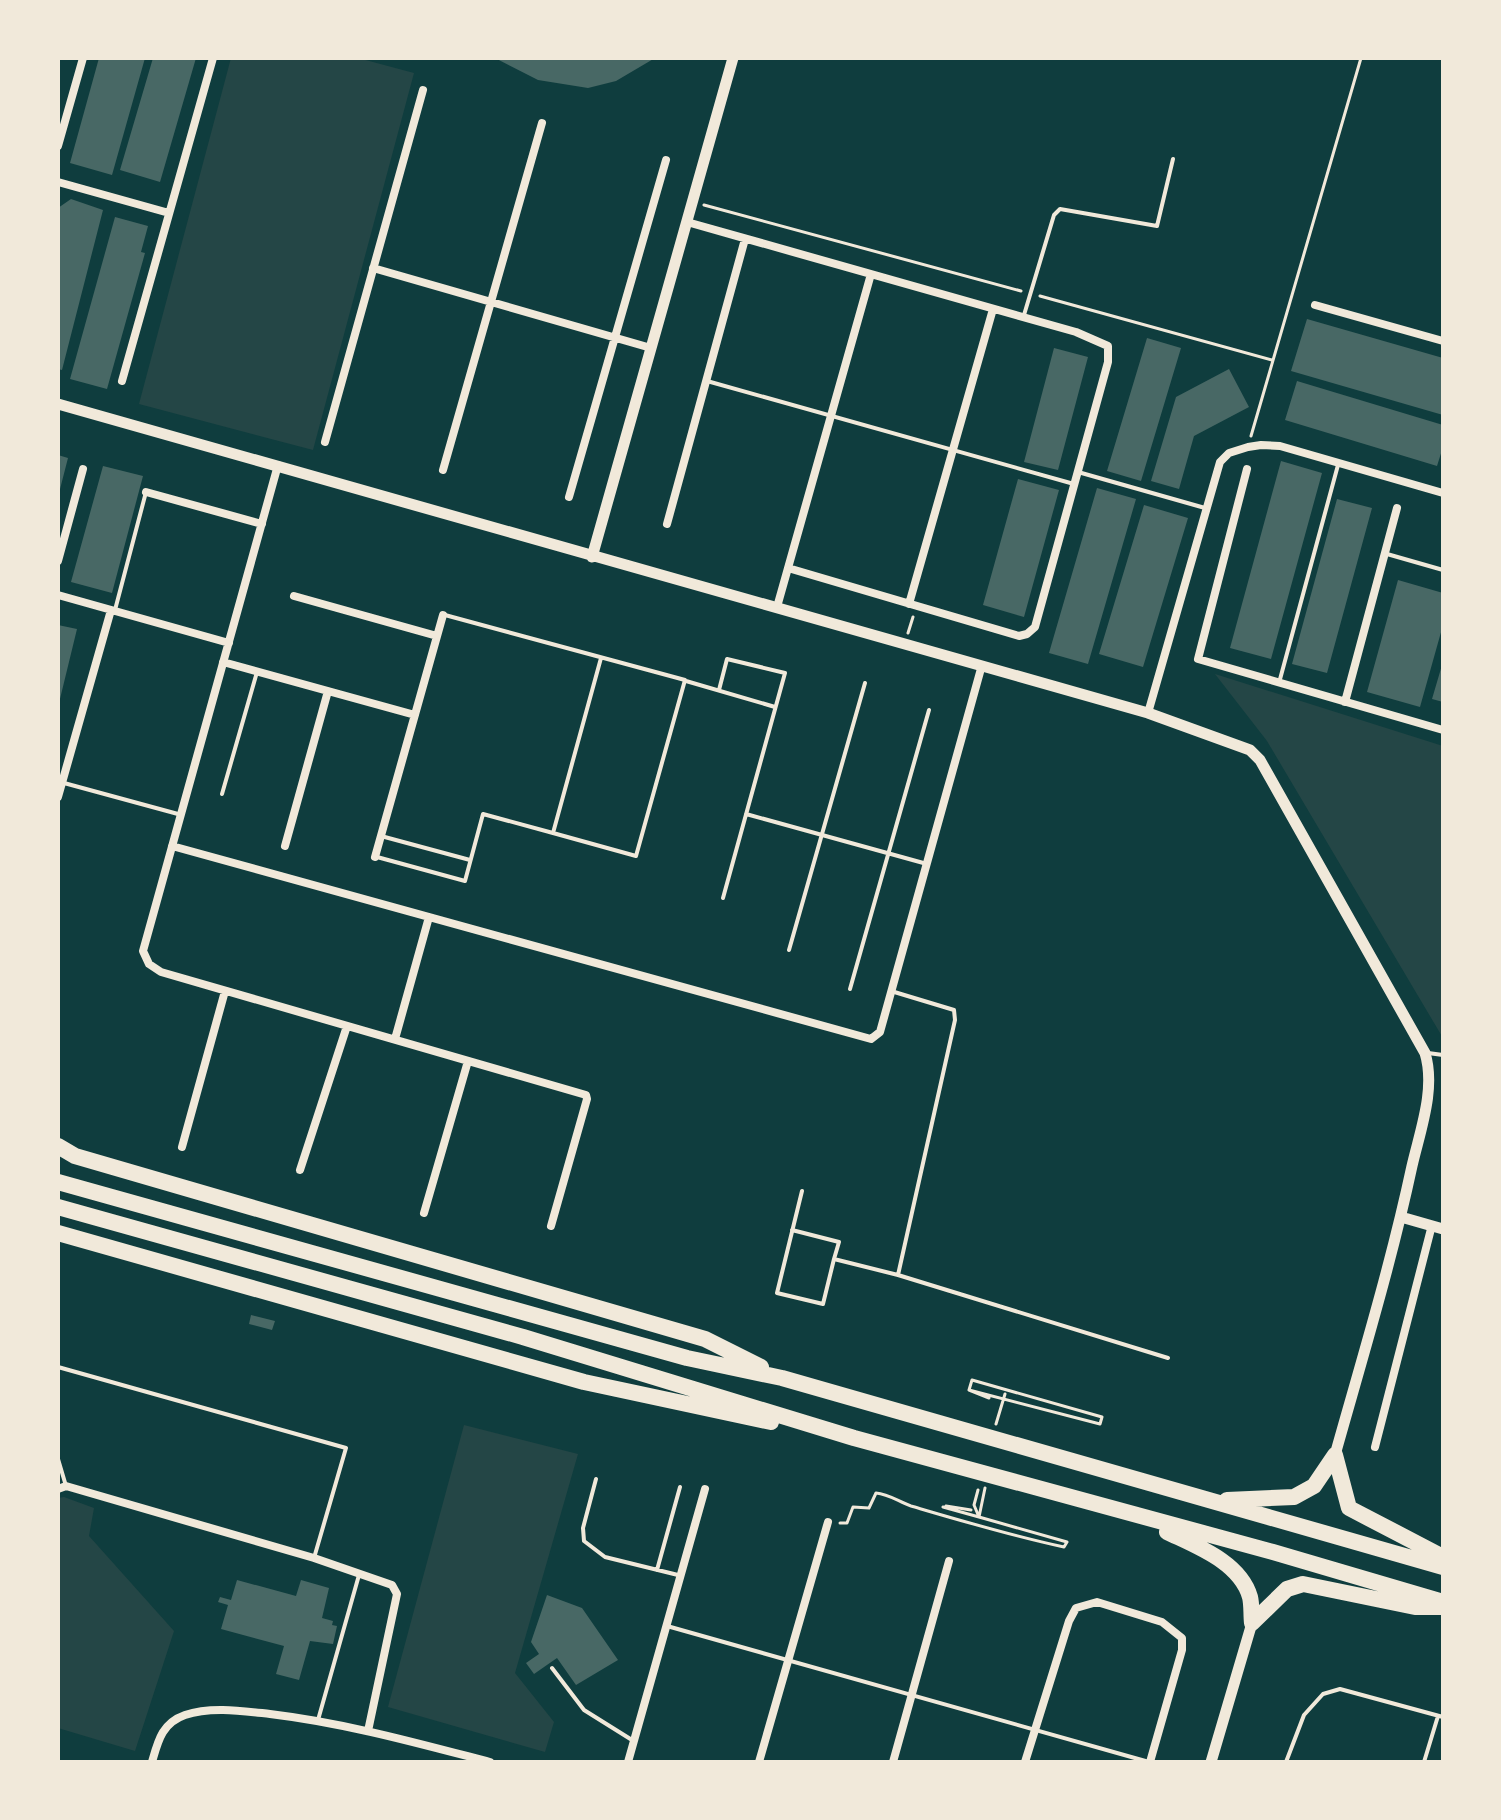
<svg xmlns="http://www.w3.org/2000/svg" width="1501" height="1820" font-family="Rubik,sans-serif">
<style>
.green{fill:#244646}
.building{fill:#486865}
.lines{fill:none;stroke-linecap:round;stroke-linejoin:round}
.path{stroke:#f1e9da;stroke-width:3}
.service{stroke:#f1e9da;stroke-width:4}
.minor{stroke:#f1e9da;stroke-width:8}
.tertiary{stroke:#f1e9da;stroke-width:11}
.motorway{stroke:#f1e9da;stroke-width:16}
</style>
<rect width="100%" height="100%" fill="#0f3d3e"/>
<!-- green -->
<path class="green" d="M231,58h127l56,15 -101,377 -174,-46z
M1215,674l228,72v292l-176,-297z
M464,1425l114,29 -63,219 39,49 -9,30 -157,-45z
M64,1497l30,11 -5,28 85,95 -39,120 -77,-23v-230z"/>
<!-- building -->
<path class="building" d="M99,58h46l-33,117 -42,-12z
M153,58h43l-36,124 -40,-12z
M495,58h160l-39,23 -28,7 -50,-8z
M71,199l32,11 -41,160 -4,-1v-161z
M115,217l33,9 -7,26 4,1 -38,136 -37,-10z
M1307,319l136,39v57l-152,-44z
M1147,338l34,10 -40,133 -34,-10z
M1054,348l34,9 -30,113 -34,-8z
M1229,369l20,38 -55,29 -15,53 -28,-8 25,-84z
M1297,381l146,44v22l-6,19 -152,-46z
M58,455l10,3 -9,35 -1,-1z
M1281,461l41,12 -51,186 -41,-11z
M103,466l40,10 -31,117 -41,-11z
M1018,479l41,11 -35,127 -41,-12z
M1097,488l39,11 -48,165 -39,-11z
M1337,499l35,9 -45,165 -35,-9z
M1144,505l44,13 -45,149 -44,-13z
M1398,580l45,13v32l-23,82 -53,-15z
M58,625l19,4 -18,74h-1z
M1442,665h1v37l-11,-3z
M251,1315l24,6 -3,9 -23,-6z
M237,1580l59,16 5,-16 28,8 -7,30 11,3 -1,4 5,1 -4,18 -23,-3 -11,39 -23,-6 8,-28 -63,-17 7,-24 -10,-3 2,-5 11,3z
M547,1595l35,13 36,52 -42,25 -19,-27 -23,16 -8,-11 13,-9 -8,-12z"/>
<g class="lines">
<!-- path -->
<path class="path" d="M704,205l317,86
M1040,296l232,64
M1251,436l110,-378
M908,633l5,-16
M969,1390l3,-10 130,37 -2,7 -131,-34 20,8
M996,1424l9,-30
M946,1506l25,4
M943,1507l36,10 6,-29
M840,1523h7l6,-16 16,1 7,-15c13,1 23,9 35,13 51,15 101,30 153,41l3,-5 -88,-25 -5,-12 4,-15"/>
<!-- service -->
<path class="service" d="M1032,58h9
M1024,315l30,-100 6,-6 97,17 16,-67
M707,381l367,103
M1078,472l127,36
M1387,554l56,16
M115,610l31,-118
M445,615l240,65 -49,176 -83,-23
M686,681l89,26
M1279,683l59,-218
M719,690l8,-31 58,14 -62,225
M64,783l114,31
M222,794l35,-122
M746,814l181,50
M381,836l89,24
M377,857l88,24 18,-67 70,19 48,-175
M789,950l76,-267
M850,989l79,-279
M891,991l63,19 1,10 -57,255
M1428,1053l15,2
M802,1191l-25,102 46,11 11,-45
M792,1230l47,12 -5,17 64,16 270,83
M58,1367l288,81 -32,110
M58,1459l8,27
M596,1479l-13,49 1,13 21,16 73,18
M657,1570l23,-83
M667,1626l482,136
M552,1668l32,42 48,30
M318,1720l41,-145
M1286,1762l18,-47 19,-21 17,-5 103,28
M1424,1762l14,-46"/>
<!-- minor -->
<path class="minor" d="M58,146l25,-88
M58,182l111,31
M687,222l389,110 32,14v16l-73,265 -8,7 -8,2 -231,-68
M373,268l278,80
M1315,305l128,36
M122,381l91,-323
M325,442l98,-352
M278,465l-135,486 6,13 12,8 425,123 1,4 -36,127
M1247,469l-49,190 245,71
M443,470l99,-347
M146,492l116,32
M569,497l97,-337
M667,524l78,-285
M58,561l25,-92
M58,595l171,48
M294,596l143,40
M909,604l84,-295
M777,607l94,-333
M223,662l192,53
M1345,702l52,-194
M1148,713l72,-251 9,-9 19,-6 13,-2 19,1 163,47
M58,797l53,-187
M172,846l699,193 9,-7 102,-367
M285,846l43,-155
M375,857l68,-242
M395,1039l34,-122
M182,1147l43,-156
M300,1170l47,-144
M424,1213l44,-152
M1375,1447l57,-222
M58,1489l8,-3 248,72 78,27 5,9 -29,137
M152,1762c6,-21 10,-39 33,-47 26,-9 58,-4 85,-1 75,9 147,29 220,48
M628,1762l77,-273
M759,1762l69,-240
M893,1762l56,-201
M1025,1762l44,-141 7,-13 21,-6 65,20 20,16v12l-32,112"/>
<!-- tertiary -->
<path class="tertiary" d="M58,404l1090,309 102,37 10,10 165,293c11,36 -5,78 -13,113 -21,98 -50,193 -77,289
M592,557l141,-499
M1401,1217l42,12
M1211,1762l41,-139"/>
<!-- motorway -->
<path class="motorway" d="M58,1146l17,10 630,183 56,28
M58,1182l629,176 95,20 661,189
M58,1207l465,130 331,101 419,114 170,50
M58,1233l526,149 187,40
M1335,1455l14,53 94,49
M1227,1500l67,-3 20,-11 21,-31
M1167,1532c29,14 73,30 83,65 2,8 1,18 2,26
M1252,1623l35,-34 16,-5 112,23h26"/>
</g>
<!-- border -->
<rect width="1501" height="1820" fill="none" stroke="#f1e9da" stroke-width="120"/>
</svg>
